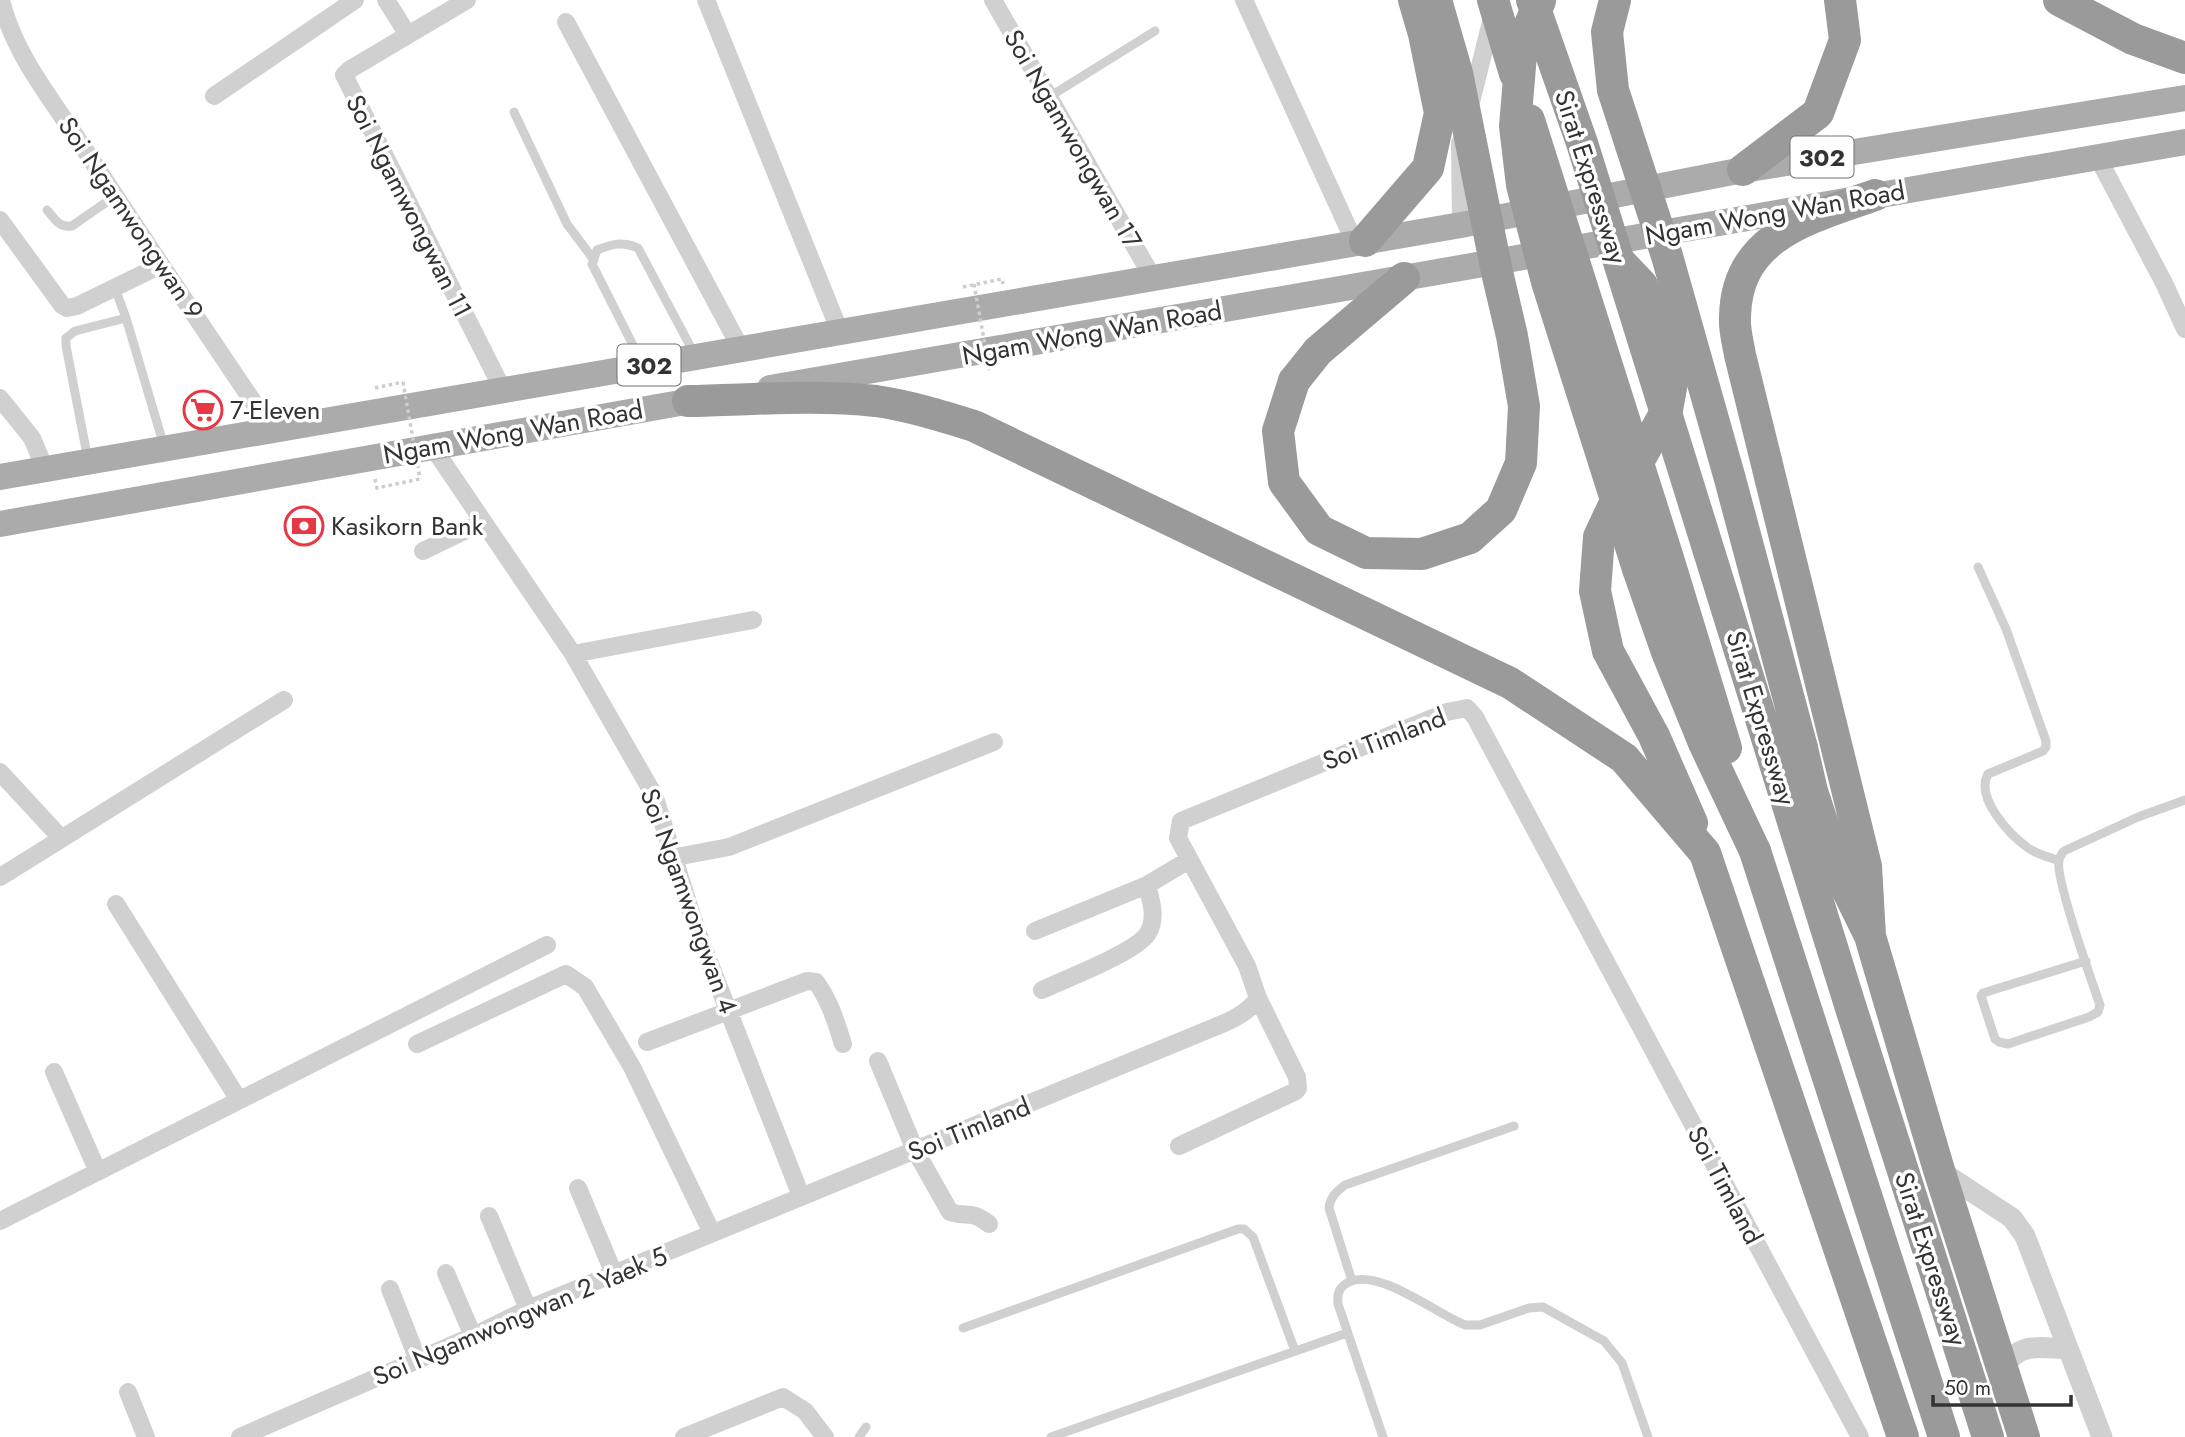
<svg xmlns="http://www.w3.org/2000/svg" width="2185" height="1437" font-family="Jost,sans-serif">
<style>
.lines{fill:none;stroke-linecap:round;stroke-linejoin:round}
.path{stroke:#cdcdcd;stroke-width:3.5;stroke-dasharray:3.5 3.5;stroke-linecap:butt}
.service{stroke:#d0d0d0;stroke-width:9}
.minor{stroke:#d0d0d0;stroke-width:18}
.tertiary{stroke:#d0d0d0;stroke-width:21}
.primary{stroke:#ababab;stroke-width:26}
.motorway{stroke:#9a9a9a;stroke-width:32}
.path-bridge{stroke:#cdcdcd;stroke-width:3.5;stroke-dasharray:3.5 3.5;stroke-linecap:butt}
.motorway-bridge{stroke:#9a9a9a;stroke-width:32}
.labels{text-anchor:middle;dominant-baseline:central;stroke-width:7;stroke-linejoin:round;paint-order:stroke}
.shield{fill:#fff;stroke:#707070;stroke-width:2}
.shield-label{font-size:24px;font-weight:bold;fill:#333}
.street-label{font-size:26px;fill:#333;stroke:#fff}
.poi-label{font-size:26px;fill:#333;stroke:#fff;text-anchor:start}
</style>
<rect width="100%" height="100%" fill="#fff"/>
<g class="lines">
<!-- path -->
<path class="path" d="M963,287l39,-8 1,5
M375,388l28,-6
M375,479l2,9 43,-9"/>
<!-- service -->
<path class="service" d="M1049,97l106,-66
M514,112l53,112 27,36
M47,210c8,9 12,18 25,16l43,-30
M115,288l11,30
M642,363l-50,-99 5,-14c15,-6 25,-9 41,-2l57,107
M88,460l-22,-114v-8l9,-7 51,-13 38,128
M1978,567l28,62 40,112v6l-3,4 -55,23c-13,24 21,60 40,74 8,6 21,9 31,13
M2086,961l-103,32 -2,3 14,43 4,3 9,2 81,-27 9,-5 2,-7c-8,-23 -45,-127 -41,-144 0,-4 3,-7 5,-10l74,-34 47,-17
M1352,1281l-23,-73c1,-11 8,-17 16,-23l169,-59
M963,1328l275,-99h6l9,8 42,114
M859,1437l7,-10
M1051,1437l296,-104
M1383,1437l-45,-133c-1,-11 1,-17 11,-22 30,-14 86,31 116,43h15l49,-17 14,-1 61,34 18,22 26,74"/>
<!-- minor -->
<path class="minor" d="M1,0c13,55 52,101 82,147 62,95 126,189 189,283
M386,0l22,35
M467,0l-118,70 -5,5 159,315
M706,0l134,332
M993,0l160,278
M1244,0l111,243
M566,22l175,327
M214,96l141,-96
M1470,106l21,-84v-8
M1460,143l1,82
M2097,156l67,127 21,46
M0,220l62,85 5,3 10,-2 84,-41
M0,398l32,40 13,31
M432,446l141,208 81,141 43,136 104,265
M423,551l60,-29
M573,654l180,-34
M0,772l61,66
M676,857l53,-10 265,-105
M0,877l284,-177
M116,904l123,196
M1035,931l112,-46
M1042,990c23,-11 95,-38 106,-57 9,-14 3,-33 -1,-48l42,-25
M647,1042l160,-61 9,1c14,19 20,40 27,62
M417,1044l149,-70 19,13 47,80 80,166
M878,1061l37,89 35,62c18,6 19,-3 39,12
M54,1072l44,100
M1179,1146l117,-55 2,-3 -1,-11 -39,-79 -11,-32 -69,-128 3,-17 266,-109 20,-4 8,9 385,720
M578,1188l36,86
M489,1216l39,93
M0,1221l547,-276
M446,1273l27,63
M390,1289l28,71
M128,1392l18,45
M240,1437l233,-101 55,-27 682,-280c17,-7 38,-15 48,-31
M684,1437l99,-40 22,14 20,26"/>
<!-- tertiary -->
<path class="tertiary" d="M1939,1170l73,48 13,18 77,201
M2003,1367c19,-26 36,-19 65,-18"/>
<!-- primary -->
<path class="primary" d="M770,388l1415,-246
M0,477l1461,-252 282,-55 442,-72
M0,524l708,-126"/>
<!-- motorway -->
<path class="motorway" d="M2059,0l74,39 52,19
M1743,170l75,-57 27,-73 -5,-40
M1365,241l63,-73 12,-55 -16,-79 -10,-34
M1620,262l22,23 19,49 12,43 -6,33 -53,95 -15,32 -4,54 13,60 46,85 38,87
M1294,381l24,-30 86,-73
M688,401c62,-1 126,-7 188,0 34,5 66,15 98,25l536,257 114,75 81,95 198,584
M1802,748l10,43 26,80 32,65 69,234 85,267
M1755,851l189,586
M1870,936l-4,-70 -126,-511c-2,-12 -6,-26 -5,-38 1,-83 77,-99 140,-122"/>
<!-- path-bridge -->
<path class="path-bridge" d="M974,284l16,89
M403,382l17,97"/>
<!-- motorway-bridge -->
<path class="motorway-bridge" d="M1493,0l22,74
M1532,0l50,143 268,862 138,432
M1615,0l-8,32 6,58 54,166 63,223 72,269
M1540,1l-18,42 -7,83 7,59 25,97 91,287 29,83 37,91 51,108
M1529,120l139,438 58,190
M1294,381l-16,50 6,51 35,48 47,23 56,1 48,-16 31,-28 20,-47 3,-57 -12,-70 -15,-64 -40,-199 -21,-73"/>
</g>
<!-- icons -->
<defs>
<symbol id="supermarket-ring" viewBox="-11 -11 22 22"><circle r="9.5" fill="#fff" stroke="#e63946" stroke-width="1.5"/><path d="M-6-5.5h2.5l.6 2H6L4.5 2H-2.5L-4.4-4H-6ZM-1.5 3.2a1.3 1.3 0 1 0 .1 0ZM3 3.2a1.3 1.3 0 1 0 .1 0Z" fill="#e63946"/></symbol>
<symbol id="bank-ring" viewBox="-11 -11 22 22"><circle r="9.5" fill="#fff" stroke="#e63946" stroke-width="1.5"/><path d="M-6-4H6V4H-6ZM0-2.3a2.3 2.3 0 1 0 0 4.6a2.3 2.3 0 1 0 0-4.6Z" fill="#e63946"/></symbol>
</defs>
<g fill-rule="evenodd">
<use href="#supermarket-ring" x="181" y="388" width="44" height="44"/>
<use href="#bank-ring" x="282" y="504" width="44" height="44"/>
</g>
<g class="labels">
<!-- shield labels -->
<g class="shield">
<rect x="1790.5" y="136.5" width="63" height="41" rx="5"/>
<rect x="617.5" y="344.5" width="63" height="41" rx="5"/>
</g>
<g class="shield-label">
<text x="1822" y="157">302</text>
<text x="649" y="365">302</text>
</g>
<!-- street labels -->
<g class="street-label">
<text transform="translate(1073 139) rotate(60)">Soi Ngamwongwan 17</text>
<text transform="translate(1591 177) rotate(72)">Sirat Expressway</text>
<text transform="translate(409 206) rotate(63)">Soi Ngamwongwan 11</text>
<text transform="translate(1775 213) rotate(-10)">Ngam Wong Wan Road</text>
<text transform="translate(131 218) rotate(56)">Soi Ngamwongwan 9</text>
<text transform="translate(1092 333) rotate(-10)">Ngam Wong Wan Road</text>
<text transform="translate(513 432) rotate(-10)">Ngam Wong Wan Road</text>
<text transform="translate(1761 718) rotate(73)">Sirat Expressway</text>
<text transform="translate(1384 739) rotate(-21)">Soi Timland</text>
<text transform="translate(689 901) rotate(70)">Soi Ngamwongwan 4</text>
<text transform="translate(969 1129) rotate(-22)">Soi Timland</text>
<text transform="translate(1725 1185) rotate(62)">Soi Timland</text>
<text transform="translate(1931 1259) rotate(72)">Sirat Expressway</text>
<text transform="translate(520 1316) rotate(-23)">Soi Ngamwongwan 2 Yaek 5</text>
</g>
<!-- poi labels -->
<g class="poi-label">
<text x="230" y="410">7-Eleven</text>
<text x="331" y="526">Kasikorn Bank</text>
</g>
</g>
<!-- scale -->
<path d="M1933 1395v10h138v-10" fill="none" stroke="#333333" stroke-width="3.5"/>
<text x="1944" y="1395" font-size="21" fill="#333333" stroke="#ffffff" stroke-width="5" paint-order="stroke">50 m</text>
</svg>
